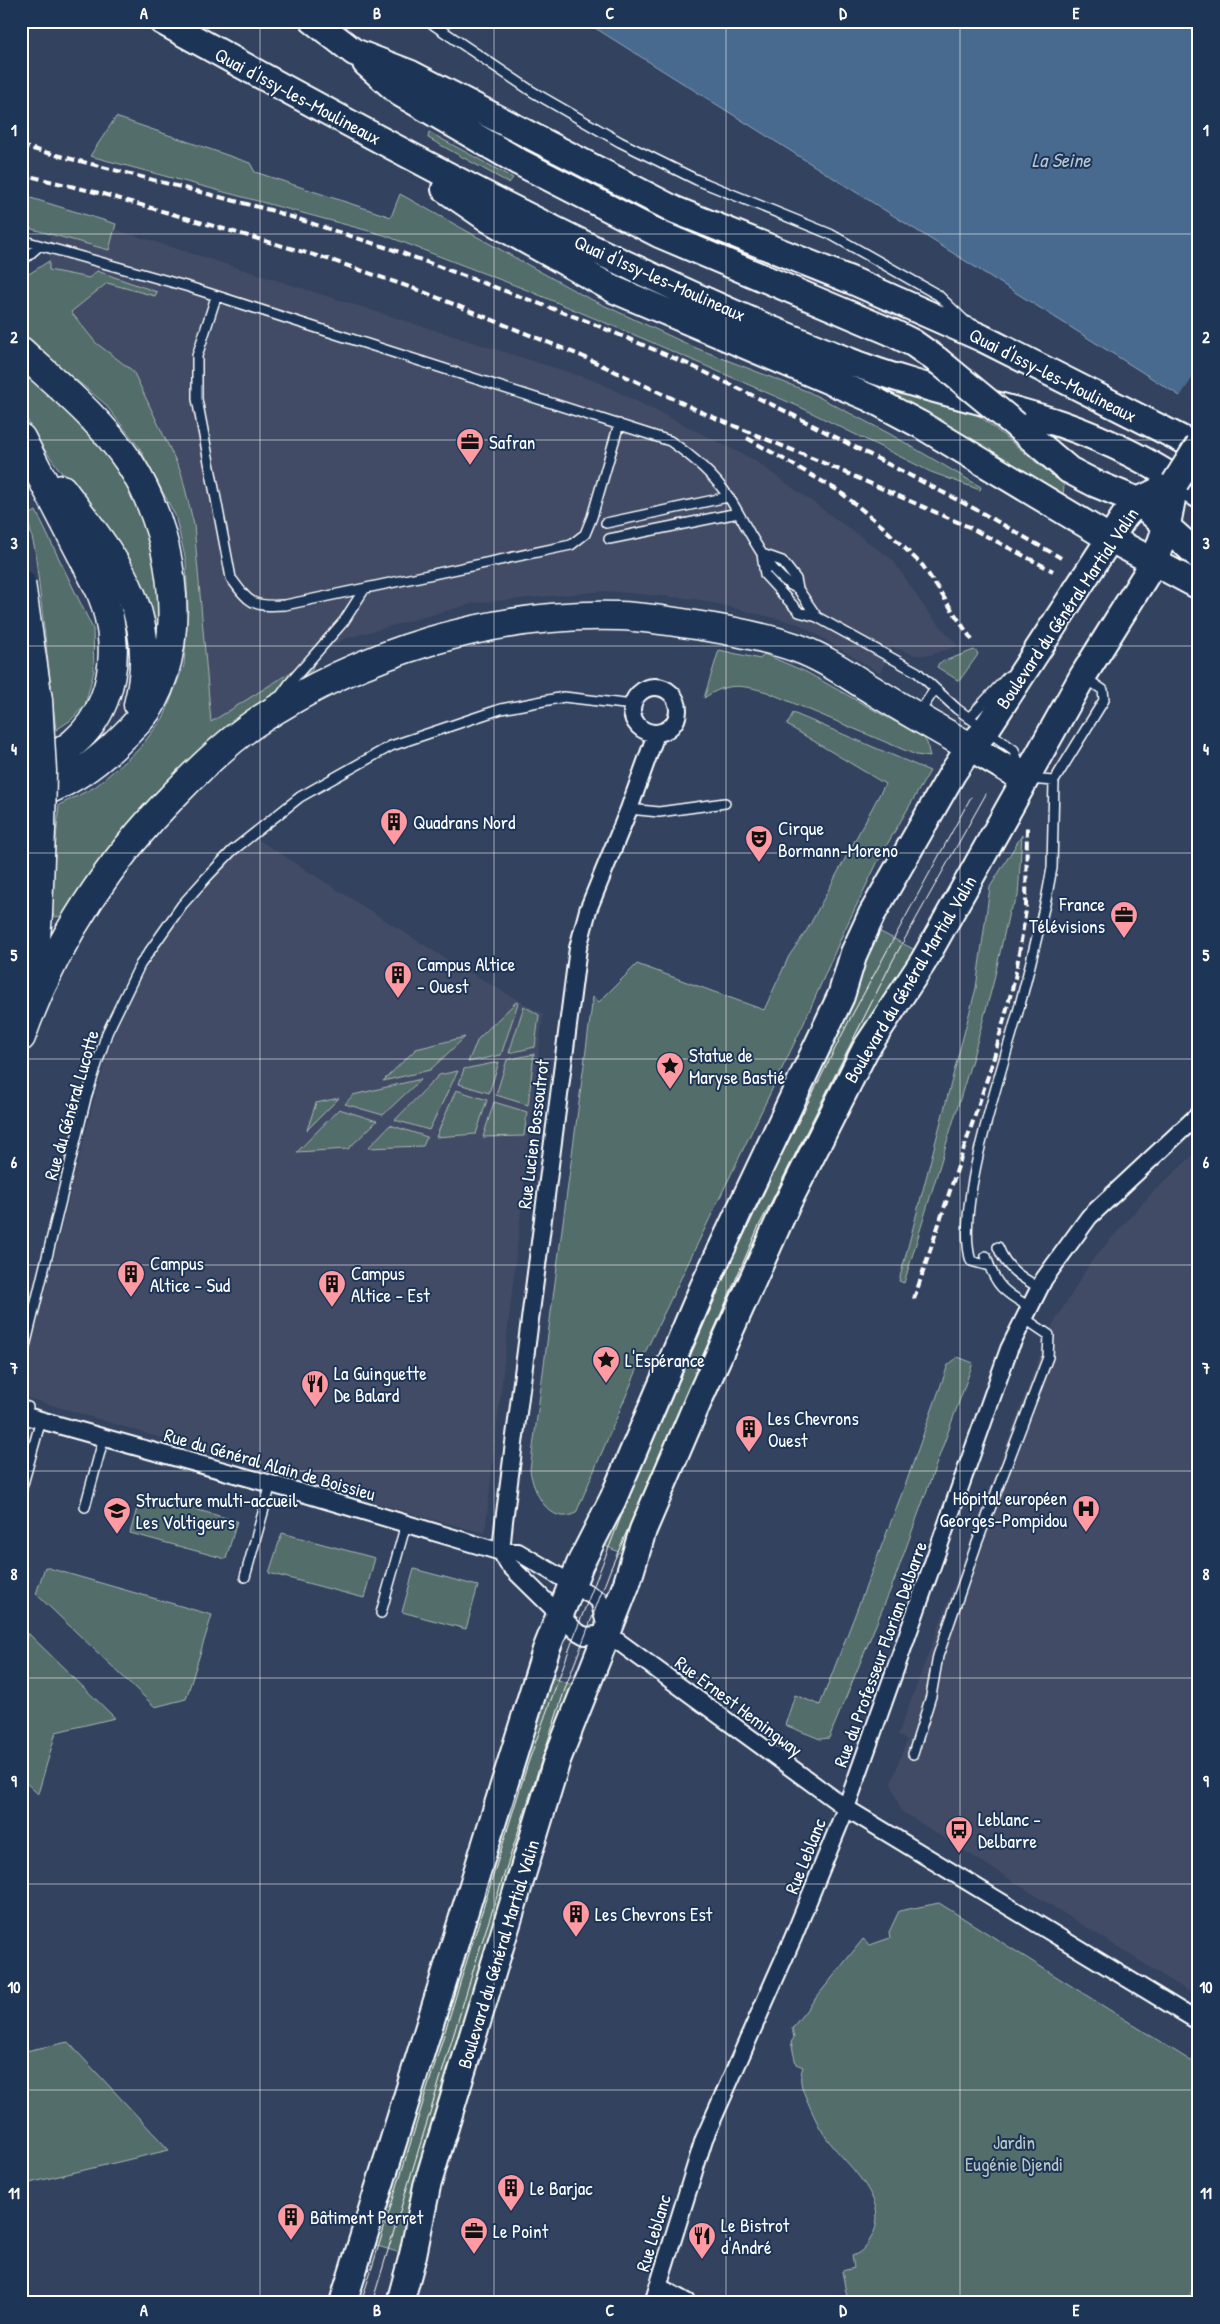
<svg xmlns="http://www.w3.org/2000/svg" width="1220" height="2324" font-family="'Patrick Hand',sans-serif">
<style>
.built{fill:#424b65}
.green{fill:#526d6a;stroke:#a8b6b4}
.water{fill:#476b8e;stroke:#91a6bb}
.pier{fill:#33425f}
.lines{fill:none;stroke-linecap:round;stroke-linejoin:round}
.lane-casing{stroke:#fff;stroke-width:12}
.street-casing{stroke:#fff;stroke-width:20}
.primary-casing{stroke:#fff;stroke-width:30}
.highway-casing{stroke:#fff;stroke-width:31}
.lane{stroke:#1d3557;stroke-width:9}
.street{stroke:#1d3557;stroke-width:16}
.primary{stroke:#1d3557;stroke-width:26}
.highway{stroke:#1d3557;stroke-width:28}
.tram{stroke:#fff;stroke-width:1}
.rail{stroke:#fff;stroke-width:4;stroke-dasharray:8 4;stroke-linecap:butt}
.primary-bridge-casing{stroke:#fff;stroke-width:30;stroke-linecap:butt}
.highway-bridge-casing{stroke:#fff;stroke-width:31;stroke-linecap:butt}
.primary-bridge{stroke:#1d3557;stroke-width:26}
.highway-bridge{stroke:#1d3557;stroke-width:28}
.grid{fill:none;stroke:#fff;stroke-width:1;stroke-opacity:0.55}
.labels{text-anchor:middle;dominant-baseline:central;stroke-width:4;stroke-linejoin:round;paint-order:stroke}
.street-label{font-size:19px;fill:#fff;stroke:#1d3557}
.poi-label{font-size:19px;fill:#fff;stroke:#1d3557;text-anchor:start}
.park-label{font-size:19px;fill:#bac5c3;stroke:#1d3557}
.water-label{font-size:20px;font-style:italic;fill:#b5c4d2;stroke:#1d3557}
.neatline{fill:none;stroke:#fff;stroke-width:2}
.grid-label{font-size:16px;text-anchor:middle;font-weight:bold;fill:#fff}
</style>
<rect width="100%" height="100%" fill="#33425f"/>
<filter id="ink" filterUnits="userSpaceOnUse"><feTurbulence type="fractalNoise" baseFrequency=".02" numOctaves="2"/><feDisplacementMap in="SourceGraphic" scale="10" xChannelSelector="R" yChannelSelector="G"/><feConvolveMatrix kernelMatrix="1 2 1 2 8 2 1 2 1" color-interpolation-filters="sRGB"/></filter>
<g filter="url(#ink)">
<!-- built -->
<path class="built" d="M51,209l545,172 158,79 139,100 34,51 31,35 -28,9h-14l-24,-8 -12,26 -81,-49 -103,-25 -90,-8 -131,12 -131,36 -133,84 -17,-198 -13,-53 -48,-101 -37,-28 -48,-58z
M254,837l194,123 95,54 -58,519 -61,-16 -403,-121v-8l74,-292 18,-59 25,-55 20,-34 23,-31 31,-37z
M1199,1150v848l-298,-187 -10,-28 16,-43 -9,-5 151,-404 43,-71 60,-67z"/>
<!-- green -->
<path class="green" d="M116,117l134,46 5,9 136,45 9,-23 186,103 110,51 113,44 81,42 91,53 -1,3 -49,-18 -129,-64 -158,-69 -117,-49 -143,-55 -294,-79z
M429,132l84,46 -4,5 -81,-45z
M21,195l95,29 -7,26 -88,-24z
M49,261v9l40,8 8,-7 60,21 -2,4 -48,-13 -36,29 25,31 37,28 48,101 13,53 17,197 104,-65 -3,13 -108,75 -83,88 -54,82 -12,2 -5,-6 9,-106 36,-18 43,-37 26,-33 20,-52 4,-56 -2,-48 -11,-46 -36,-68 -35,-44 -83,-69v-55z
M21,373l38,28 48,42 46,88 9,97 -10,-5 -11,-41 -104,-143 -16,-31z
M873,377l86,26 23,15 82,67 -1,13 -197,-112z
M36,511l57,118 1,42 -9,34 -14,15 -15,10 -21,-180 -8,-34z
M719,650l41,9 4,-5 42,18 118,66 3,5 3,14 -14,-2 -149,-63c-25,-7 -40,-10 -63,6z
M974,650l4,3 -1,3 -18,25 -22,-14 2,-4z
M793,713l137,58 -48,82 -38,78 -40,92 -164,340 -64,150c-26,14 -43,-21 -46,-43l63,-473 6,5 38,-38 127,46 25,-54 18,-26 78,-146 -98,-59z
M1022,835l-4,62 -9,15 -16,72 -19,69 -70,230 -5,-2 77,-293 14,-101z
M873,928l44,23 -294,603 -22,-10z
M516,1002l2,1 -17,52 -33,7 10,-23z
M524,1006l15,9 -4,32 -26,6z
M465,1037l-35,33 -47,11 33,-32z
M534,1054l-6,51 -32,-10 11,-35z
M499,1062l-10,31 -30,-9 5,-15z
M458,1071l-29,59 -34,-10 44,-45z
M421,1079l-38,36 -38,-11 8,-9z
M456,1090l31,10 -11,34 -40,3z
M339,1098l-32,32 9,-27z
M494,1102l33,10 -3,24 -41,1z
M339,1109l38,12 -29,28 -51,3z
M390,1125l37,12 -4,9 -55,2z
M958,1357l15,6 -79,218 -65,157 -9,1 -35,-14 10,-30 25,10 86,-222 42,-118z
M141,1494l96,27 -11,38 -96,-26z
M282,1533l93,25 -11,40 -95,-25z
M45,1567l167,48 -26,84 -31,8 -119,-113z
M414,1569l64,17 -12,43 -64,-17z
M28,1633l87,85 -59,14 -18,62 -17,-16v-125z
M550,1677l23,8 -169,569 -33,-10z
M939,1903l252,158 8,-1v218l-10,18 4,2 -3,5h-342l-6,-32 12,-3 -2,-12c9,-3 14,-9 19,-18 22,-37 -23,-71 -43,-98 -9,-12 -15,-26 -21,-40 -5,-11 -9,-21 -4,-33l-7,-3 -5,-22 3,-4 -2,-10 71,-89 7,6 20,-7 -1,-6 10,-21z
M68,2042l101,108 -148,35v-133z"/>
<!-- water -->
<path class="water" d="M584,21h615v385l-19,-10z"/>
<!-- pier -->
<path class="pier" d="M1199,368v40l-20,-10z"/>
<g class="lines">
<defs>
<path id="lane" d="M428,21l105,71 87,50 77,38 133,54 108,61 26,25
M21,240l168,47 481,154c22,15 42,32 58,55 19,28 38,79 70,93
M21,262l18,-16
M216,297l-19,59v43l34,179c19,26 21,29 54,27l286,-60 14,-11 7,-17 27,-93
M606,523l122,-26
M609,539l129,-26
M762,554l3,21 34,37 18,5 100,55 40,37 57,41 7,20
M762,554l20,7 14,18 2,10 19,28
M279,698l10,-14 55,-63 21,-33
M919,713l16,-24
M969,718l39,-42
M1028,779l26,2 50,-81 -1,-10 -19,-13
M629,809l30,3 66,-9
M998,1247c8,21 22,30 42,41
M986,1256c9,29 17,36 44,51
M989,1266l-18,-5c-17,-52 30,-187 45,-242 11,-39 20,-79 30,-119l6,-32 2,-87
M21,1363l65,-265 21,-65 33,-68 42,-60 25,-28 25,-26 68,-54 91,-51 110,-37 63,-12 69,8
M21,1405l7,2
M21,1491l20,-71
M85,1507l19,-70
M245,1577l26,-93
M381,1613l25,-89
M913,1754l18,-58 7,-40 39,-113 71,-186 1,-22 -25,-17"/>
<path id="street" d="M632 710a23 23 0 1 1 46 0a23 23 0 1 1-46 0Z
M26,1416l263,73 212,63h17l81,48 8,32
M501,1552l3,-31 74,-573 10,-38 41,-101 27,-75
M501,1552l7,12 68,67 9,5 23,-2
M608,1634l238,174 353,214
M658,2286l30,17
M653,2303l51,-164 89,-201 53,-130 163,-459 35,-70 45,-62 110,-103"/>
<path id="primary" d="M162,21c223,123 447,246 684,339 70,28 144,41 215,64 49,17 96,41 138,71
M314,21l40,31 57,22 264,136 178,71 129,57 217,110
M366,63l34,30 119,69 140,72 232,98 22,11 24,17
M445,189l45,31 125,70 255,108 51,27 188,113 90,48
M1016,425l53,45 25,13 44,18 61,55
M970,747l54,32
M343,2303l203,-653 34,-86 33,-65 90,-211 138,-292 13,-43 18,-39 80,-140 18,-27 15,-16 139,-214 14,-16 37,-18
M400,2303l13,-48 14,-69 130,-426 70,-177 16,-53 57,-133 87,-193 78,-154 58,-88 160,-286 71,-114 13,-37 8,-42"/>
<path id="highway" d="M21,351c38,35 79,68 108,111 42,64 61,169 23,240 -6,12 -16,22 -26,32 -30,31 -62,54 -105,65
M21,438l79,152c31,73 6,160 -79,178
M62,489c52,70 100,123 76,216
M31,994l7,-80 3,-86
M21,1037c33,-93 86,-174 155,-244 24,-25 50,-50 79,-70 106,-71 237,-111 365,-107 25,1 50,5 75,9 34,5 70,12 102,23 28,10 52,28 77,43 31,19 64,38 96,56"/>
</defs>
<!-- lane casing -->
<use href="#lane" class="lane-casing"/>
<!-- street casing -->
<use href="#street" class="street-casing"/>
<!-- primary casing -->
<use href="#primary" class="primary-casing"/>
<!-- highway casing -->
<use href="#highway" class="highway-casing"/>
<!-- lane -->
<use href="#lane" class="lane"/>
<!-- street -->
<use href="#street" class="street"/>
<!-- primary -->
<use href="#primary" class="primary"/>
<!-- highway -->
<use href="#highway" class="highway"/>
<!-- tram -->
<path class="tram" d="M361,2303l167,-540 48,-132 52,-132 123,-283 100,-199 120,-220
M372,2303l108,-355 87,-265 44,-115 147,-340 135,-268 93,-166"/>
<!-- rail -->
<path class="rail" d="M21,146l249,64 124,40 195,72 99,42 99,48 190,98 84,48
M21,174l82,20 228,66 90,31 163,66 124,58 118,49 143,63 84,44
M747,438l92,53 43,35 41,40 49,74
M914,1299l79,-238 22,-83 11,-68 1,-86"/>
<defs>
<path id="primary-bridge" d="M937,360l79,65
M1175,483l24,-38"/>
<path id="highway-bridge" d="M21,583l17,117 4,71 -1,57"/>
</defs>
<!-- primary-bridge casing -->
<use href="#primary-bridge" class="primary-bridge-casing"/>
<!-- highway-bridge casing -->
<use href="#highway-bridge" class="highway-bridge-casing"/>
<!-- primary-bridge -->
<use href="#primary-bridge" class="primary-bridge"/>
<!-- highway-bridge -->
<use href="#highway-bridge" class="highway-bridge"/>
</g>
</g>
<!-- grid -->
<path class="grid" d="M260,21v2282M494,21v2282M726,21v2282M960,21v2282M21,234h1178M21,440h1178M21,646h1178M21,853h1178M21,1059h1178M21,1265h1178M21,1471h1178M21,1678h1178M21,1884h1178M21,2090h1178"/>
<!-- icons -->
<defs>
<symbol id="office-pin" viewBox="-11 -11 22 30"><path d="M0 17L-7.5 6A9.5 9.5 0 1 1 7.5 6Z" fill="#ff9aa2" stroke="#1d3557"/><path d="M-6-3h4V-5.5h4V-3h4V5H-6ZM-1-4.5V-3h2v-1.5ZM-6 0V1H6V0Z" fill="#111"/></symbol>
<symbol id="building-pin" viewBox="-11 -11 22 30"><path d="M0 17L-7.5 6A9.5 9.5 0 1 1 7.5 6Z" fill="#ff9aa2" stroke="#1d3557"/><path d="M-4-6H4V6H1V3H-1V6H-4ZM-2.5-4.3h1.7v1.8h-1.7ZM.8-4.3h1.7v1.8H.8ZM-2.5-1h1.7V.8h-1.7ZM.8-1h1.7V.8H.8Z" fill="#111"/></symbol>
<symbol id="theatre-pin" viewBox="-11 -11 22 30"><path d="M0 17L-7.5 6A9.5 9.5 0 1 1 7.5 6Z" fill="#ff9aa2" stroke="#1d3557"/><path d="M-5-5.5Q0-4 5-5.5V0Q5 5 0 6Q-5 5-5 0ZM-3.3-2.5H-1v1.5H-3.3ZM1-2.5H3.3v1.5H1ZM-2.8 1Q0 5.5 2.8 1Z" fill="#111"/></symbol>
<symbol id="sight-pin" viewBox="-11 -11 22 30"><path d="M0 17L-7.5 6A9.5 9.5 0 1 1 7.5 6Z" fill="#ff9aa2" stroke="#1d3557"/><path d="M0-6L1.8-2.2L6-1.7L2.9 1.2L3.7 5.4L0 3.3L-3.7 5.4L-2.9 1.2L-6-1.7L-1.8-2.2Z" fill="#111"/></symbol>
<symbol id="restaurant-pin" viewBox="-11 -11 22 30"><path d="M0 17L-7.5 6A9.5 9.5 0 1 1 7.5 6Z" fill="#ff9aa2" stroke="#1d3557"/><path d="M-5-6h1v4h1v-4h1v4h1v-4h1v5L-1.5 .5V6h-2V.5L-5-1ZM5-6V6H3V1.5H1.5Q1.5-4 5-6Z" fill="#111"/></symbol>
<symbol id="hospital-pin" viewBox="-11 -11 22 30"><path d="M0 17L-7.5 6A9.5 9.5 0 1 1 7.5 6Z" fill="#ff9aa2" stroke="#1d3557"/><path d="M-5-5h3v3.5h4V-5h3V5h-3V1.5h-4V5h-3Z" fill="#111"/></symbol>
<symbol id="school-pin" viewBox="-11 -11 22 30"><path d="M0 17L-7.5 6A9.5 9.5 0 1 1 7.5 6Z" fill="#ff9aa2" stroke="#1d3557"/><path d="M0-5L7-2L0 1L-7-2ZM-4 1L0 2.5L4 1V4Q0 6-4 4Z" fill="#111"/></symbol>
<symbol id="bus-pin" viewBox="-11 -11 22 30"><path d="M0 17L-7.5 6A9.5 9.5 0 1 1 7.5 6Z" fill="#ff9aa2" stroke="#1d3557"/><path d="M-5-6H5V4H4V6H2V4H-2V6H-4V4H-5ZM-3.5-4V0h7V-4ZM-3.5 1.2v1.5H-2V1.2ZM2 1.2v1.5H3.5V1.2Z" fill="#111"/></symbol>
</defs>
<g fill-rule="evenodd">
<use href="#office-pin" x="454" y="426" width="32" height="43"/>
<use href="#building-pin" x="378" y="806" width="32" height="43"/>
<use href="#theatre-pin" x="743" y="823" width="32" height="43"/>
<use href="#office-pin" x="1108" y="899" width="32" height="43"/>
<use href="#building-pin" x="382" y="959" width="32" height="43"/>
<use href="#sight-pin" x="654" y="1050" width="32" height="43"/>
<use href="#building-pin" x="115" y="1258" width="32" height="43"/>
<use href="#building-pin" x="316" y="1268" width="32" height="43"/>
<use href="#sight-pin" x="590" y="1344" width="32" height="43"/>
<use href="#restaurant-pin" x="299" y="1368" width="32" height="43"/>
<use href="#building-pin" x="733" y="1413" width="32" height="43"/>
<use href="#hospital-pin" x="1070" y="1493" width="32" height="43"/>
<use href="#school-pin" x="101" y="1495" width="32" height="43"/>
<use href="#bus-pin" x="943" y="1814" width="32" height="43"/>
<use href="#building-pin" x="560" y="1898" width="32" height="43"/>
<use href="#building-pin" x="495" y="2172" width="32" height="43"/>
<use href="#building-pin" x="275" y="2201" width="32" height="43"/>
<use href="#office-pin" x="458" y="2215" width="32" height="43"/>
<use href="#restaurant-pin" x="686" y="2220" width="32" height="43"/>
</g>
<g class="labels">
<!-- street labels -->
<g class="street-label">
<text transform="translate(298 96) rotate(28)">Quai d'Issy-les-Moulineaux</text>
<text transform="translate(660 278) rotate(24)">Quai d'Issy-les-Moulineaux</text>
<text transform="translate(1053 375) rotate(27)">Quai d'Issy-les-Moulineaux</text>
<text transform="translate(1067 608) rotate(-56)">Boulevard du Général Martial Valin</text>
<text transform="translate(910 979) rotate(-59)">Boulevard du Général Martial Valin</text>
<text transform="translate(71 1105) rotate(-74)">Rue du Général Lucotte</text>
<text transform="translate(533 1134) rotate(-83)">Rue Lucien Bossoutrot</text>
<text transform="translate(270 1464) rotate(16)">Rue du Général Alain de Boissieu</text>
<text transform="translate(880 1654) rotate(-70)">Rue du Professeur Florian Delbarre</text>
<text transform="translate(739 1706) rotate(37)">Rue Ernest Hemingway</text>
<text transform="translate(805 1856) rotate(-68)">Rue Leblanc</text>
<text transform="translate(498 1954) rotate(-73)">Boulevard du Général Martial Valin</text>
<text transform="translate(653 2233) rotate(-73)">Rue Leblanc</text>
</g>
<!-- poi labels -->
<g class="poi-label">
<text x="489" y="442">Safran</text>
<text x="413" y="822">Quadrans Nord</text>
<text x="778" y="828">Cirque<tspan x="778" dy="22">Bormann-Moreno</tspan></text>
<text x="1105" y="904" text-anchor="end">France<tspan x="1105" dy="22">Télévisions</tspan></text>
<text x="417" y="964">Campus Altice<tspan x="417" dy="22">- Ouest</tspan></text>
<text x="689" y="1055">Statue de<tspan x="689" dy="22">Maryse Bastié</tspan></text>
<text x="150" y="1263">Campus<tspan x="150" dy="22">Altice - Sud</tspan></text>
<text x="351" y="1273">Campus<tspan x="351" dy="22">Altice - Est</tspan></text>
<text x="625" y="1360">L'Espérance</text>
<text x="334" y="1373">La Guinguette<tspan x="334" dy="22">De Balard</tspan></text>
<text x="768" y="1418">Les Chevrons<tspan x="768" dy="22">Ouest</tspan></text>
<text x="1067" y="1498" text-anchor="end">Hôpital européen<tspan x="1067" dy="22">Georges-Pompidou</tspan></text>
<text x="136" y="1500">Structure multi-accueil<tspan x="136" dy="22">Les Voltigeurs</tspan></text>
<text x="978" y="1819">Leblanc -<tspan x="978" dy="22">Delbarre</tspan></text>
<text x="595" y="1914">Les Chevrons Est</text>
<text x="530" y="2188">Le Barjac</text>
<text x="310" y="2217">Bâtiment Perret</text>
<text x="721" y="2225">Le Bistrot<tspan x="721" dy="22">d'André</tspan></text>
<text x="493" y="2231">Le Point</text>
</g>
<!-- park labels -->
<g class="park-label">
<text x="1014" y="2142">Jardin<tspan x="1014" dy="22">Eugénie Djendi</tspan></text>
</g>
<!-- water labels -->
<g class="water-label">
<text x="1061" y="159">La Seine</text>
</g>
</g>
<!-- margin -->
<rect width="1220" height="2324" fill="none" stroke="#1d3557" stroke-width="55"/>
<rect x="28" y="28" width="1164" height="2268" class="neatline"/>
<g class="grid-label">
<text x="144" y="19">A</text>
<text x="377" y="19">B</text>
<text x="610" y="19">C</text>
<text x="843" y="19">D</text>
<text x="1076" y="19">E</text>
<text x="14" y="136">1</text>
<text x="1206" y="136">1</text>
<text x="14" y="343">2</text>
<text x="1206" y="343">2</text>
<text x="14" y="549">3</text>
<text x="1206" y="549">3</text>
<text x="14" y="755">4</text>
<text x="1206" y="755">4</text>
<text x="14" y="961">5</text>
<text x="1206" y="961">5</text>
<text x="14" y="1168">6</text>
<text x="1206" y="1168">6</text>
<text x="14" y="1374">7</text>
<text x="1206" y="1374">7</text>
<text x="14" y="1580">8</text>
<text x="1206" y="1580">8</text>
<text x="14" y="1787">9</text>
<text x="1206" y="1787">9</text>
<text x="14" y="1993">10</text>
<text x="1206" y="1993">10</text>
<text x="14" y="2199">11</text>
<text x="1206" y="2199">11</text>
<text x="144" y="2316">A</text>
<text x="377" y="2316">B</text>
<text x="610" y="2316">C</text>
<text x="843" y="2316">D</text>
<text x="1076" y="2316">E</text>
</g>
</svg>
